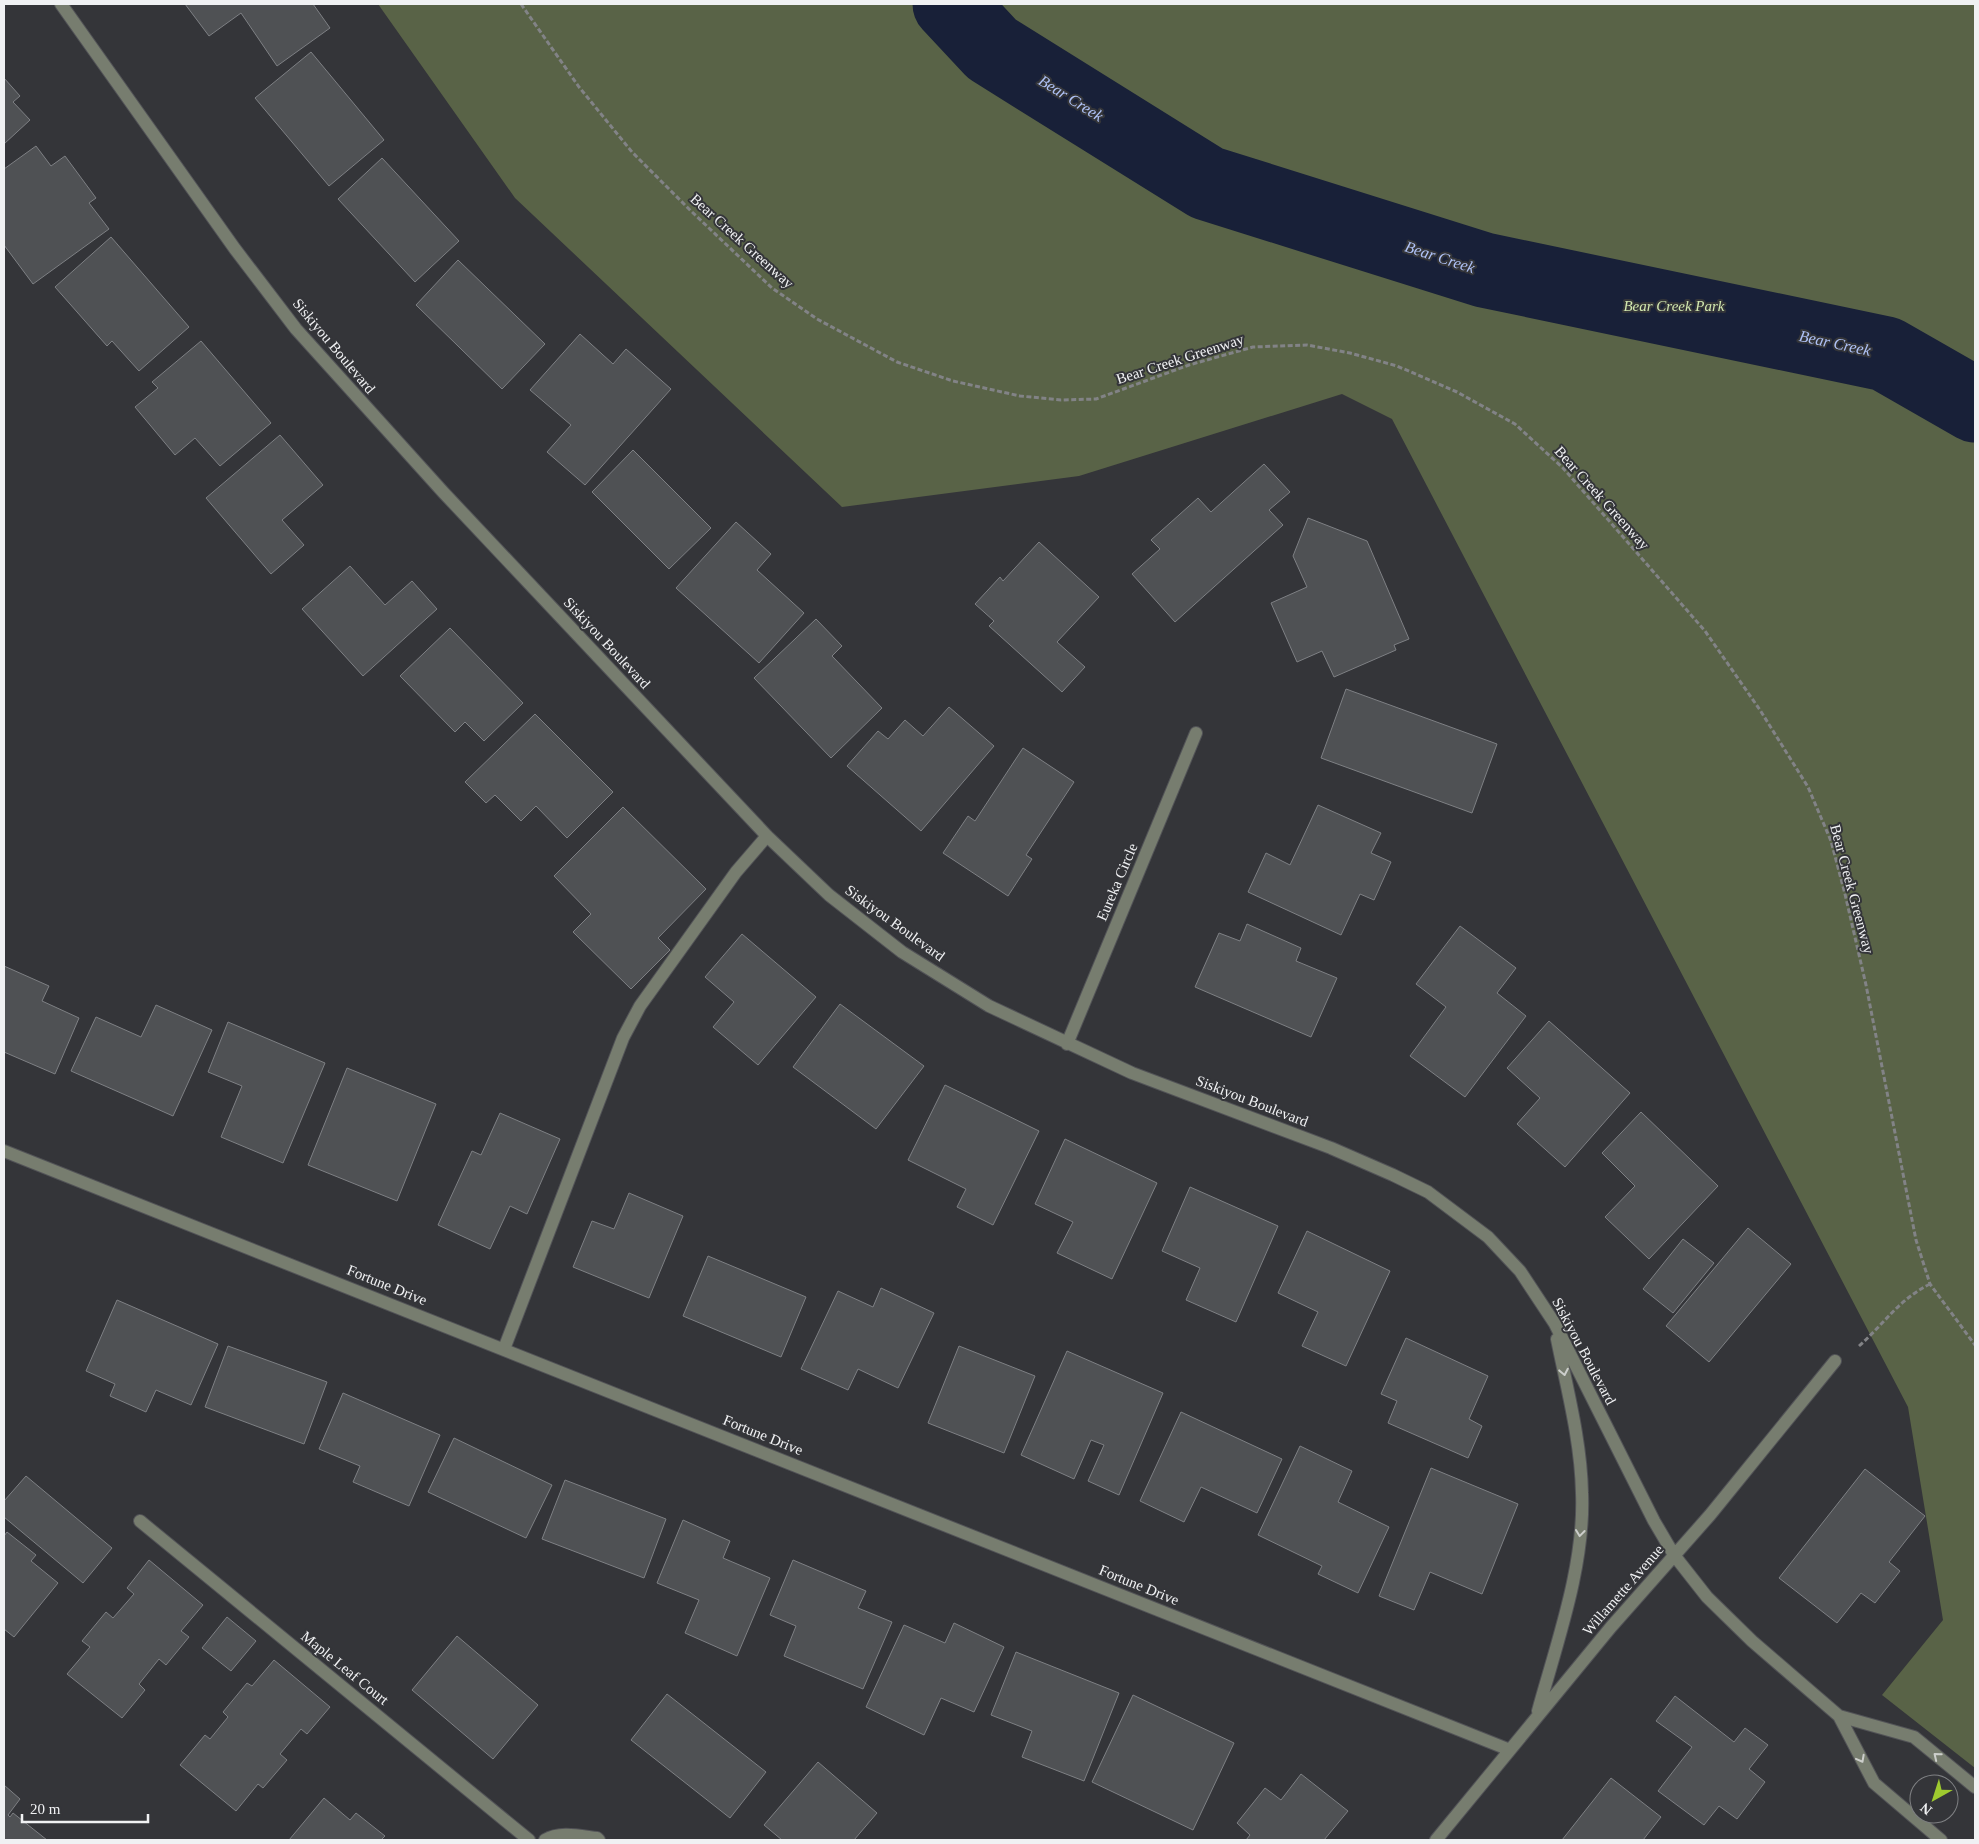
<svg xmlns="http://www.w3.org/2000/svg" width="1979" height="1844" font-family="'Times New Roman',serif">
<style>
.green{fill:#596347}
.lines{fill:none;stroke-linecap:round;stroke-linejoin:round}
.river{stroke:#182038;stroke-width:75}
.building{fill:#4f5154;stroke:#7e8084}
.minor-casing{stroke:#525357;stroke-width:14}
.path{stroke:#828386;stroke-width:3;stroke-dasharray:5 2.5;stroke-linecap:butt}
.minor{stroke:#777d6f;stroke-width:12}
.oneway{stroke:#cccecb}
.labels{text-anchor:middle;dominant-baseline:central;stroke-width:4;stroke-linejoin:round;paint-order:stroke}
.street-label{font-size:15px;fill:#f0f1f3;stroke:#343539}
.park-label{font-size:15px;font-style:italic;fill:#d2e8b0;stroke:#343539}
.water-label{font-size:16px;font-style:italic;fill:#afc2f6;stroke:#343539}
</style>
<rect width="100%" height="100%" fill="#343539"/>
<!-- green -->
<path class="green" d="M378,4h1597v1764l-93,-73 61,-75 -35,-213 -516,-988 -50,-25 -263,82 -237,31 -327,-309z"/>
<g class="lines">
<!-- river -->
<path class="river" d="M950,4l42,45 215,134 277,87 402,84 89,51"/>
</g>
<!-- building -->
<path class="building" d="M185,4h128l17,24 -53,38 -36,-53 -32,23z
M311,52l73,88 -55,46 -74,-88z
M4,78l16,18 -7,6 17,18 -26,24z
M36,146l15,20 14,-10 31,42 -7,5 20,26 -76,55 -29,-39v-76z
M382,158l77,83 -44,41 -77,-83z
M111,237l78,90 -50,44 -27,-30 -5,5 -52,-59z
M458,260l87,84 -43,45 -86,-84z
M580,334l33,30 13,-15 45,40 -86,96 -38,-33 24,-27 -41,-35z
M201,341l70,82 -51,43 -25,-28 -20,17 -40,-48 23,-19 -6,-6z
M280,435l43,50 -41,35 22,25 -33,29 -65,-76z
M633,450l78,78 -42,41 -77,-77z
M1264,464l26,28 -21,18 14,15 -108,97 -43,-48 28,-25 -9,-9 47,-42 13,14z
M1308,518l59,23 42,98 -15,6 2,5 -62,27 -12,-26 -25,11 -26,-59 36,-16 -14,-31z
M736,522l35,32 -14,16 47,43 -45,50 -83,-75z
M1039,542l60,55 -42,45 28,25 -23,25 -73,-66 5,-5 -19,-17 25,-27 3,4z
M350,566l35,39 27,-24 25,28 -74,67 -61,-67z
M816,619l26,27 -10,10 50,52 -51,50 -77,-80z
M450,628l73,75 -39,38 -19,-19 -10,10 -55,-56z
M1346,689l151,55 -25,69 -151,-55z
M949,707l45,39 -73,85 -74,-65 31,-35 10,8 17,-19 18,16z
M535,714l78,78 -46,46 -31,-32 -15,15 -26,-26 -9,8 -21,-21z
M1023,748l51,34 -48,73 6,4 -24,37 -65,-43 25,-37 7,5z
M1318,805l63,28 -10,20 20,9 -17,38 -14,-6 -19,41 -93,-43 18,-39 24,12z
M623,807l83,82 -48,49 12,12 -39,39 -58,-57 18,-18 -37,-38z
M1247,924l54,24 -5,13 41,17 -26,59 -116,-50 24,-54 21,8z
M1460,926l56,42 -19,25 29,23 -61,81 -55,-41 36,-49 -30,-23z
M742,934l74,63 -58,68 -45,-38 21,-25 -29,-25z
M4,966l45,20 -7,15 37,17 -24,56 -51,-22z
M840,1004l84,62 -48,63 -83,-62z
M156,1005l56,25 -39,86 -102,-45 25,-54 45,20z
M1549,1021l81,72 -65,74 -48,-43 23,-26 -33,-30z
M228,1022l97,41 -42,100 -62,-26 21,-51 -34,-14z
M347,1068l89,36 -39,97 -89,-36z
M945,1085l94,46 -46,94 -36,-18 9,-18 -58,-29z
M1641,1112l77,74 -69,73 -44,-42 30,-31 -33,-33z
M500,1113l60,26 -33,75 -17,-8 -20,43 -52,-24 34,-74 9,4z
M1065,1139l92,44 -45,96 -55,-26 16,-31 -38,-18z
M1190,1187l88,39 -42,96 -50,-22 14,-32 -38,-17z
M629,1193l54,23 -34,82 -76,-31 19,-46 22,8z
M1748,1228l43,36 -82,98 -43,-36z
M1307,1231l83,40 -44,95 -44,-20 16,-34 -40,-19z
M1683,1239l31,24 -41,50 -30,-24z
M708,1256l98,41 -25,60 -98,-41z
M881,1288l53,25 -36,75 -40,-19 -10,21 -47,-21 37,-78 35,16z
M117,1300l101,44 -27,61 -35,-15 -10,22 -36,-16 5,-12 -29,-13z
M1406,1338l82,38 -19,43 13,7 -14,32 -80,-35 9,-22 -16,-7z
M228,1346l99,36 -23,62 -99,-37z
M959,1346l76,30 -31,77 -76,-30z
M1067,1351l96,42 -44,102 -31,-14 16,-36 -13,-5 -17,39 -53,-24z
M343,1393l97,42 -31,71 -56,-24 7,-16 -41,-17z
M1181,1412l101,47 -25,54 -56,-26 -17,35 -44,-21z
M454,1438l98,47 -26,53 -98,-46z
M1300,1446l52,25 -14,31 51,25 -31,66 -40,-19 4,-8 -64,-31z
M1431,1468l87,36 -36,90 -52,-22 -16,38 -35,-14z
M1865,1469l60,47 -36,46 11,9 -25,32 -14,-10 -24,30 -58,-45z
M26,1476l86,72 -29,35 -79,-66v-16z
M565,1480l101,39 -22,59 -102,-39z
M683,1520l47,21 -7,17 47,20 -33,78 -52,-23 14,-33 -42,-17z
M7,1532l29,23 -5,6 27,22 -44,54 -10,-8v-93z
M149,1560l54,45 -22,26 8,6 -23,28 -7,-6 -20,25 6,6 -23,28 -55,-44 23,-27 -8,-6 24,-29 7,6 21,-24 -7,-6z
M793,1560l73,31 -8,17 34,14 -29,67 -79,-33 12,-30 -26,-11z
M227,1617l29,24 -25,30 -29,-23z
M954,1623l50,24 -30,65 -33,-14 -17,37 -58,-28 38,-82 41,18z
M457,1636l81,69 -45,54 -81,-69z
M1016,1652l103,41 -35,88 -62,-24 10,-26 -41,-16z
M274,1660l56,47 -23,27 -6,-5 -21,25 7,6 -24,28 -5,-4 -22,27 -56,-46 25,-30 5,4 18,-22 -5,-5 24,-29 5,3z
M667,1694l99,78 -36,46 -99,-78z
M1133,1695l101,48 -41,87 -101,-48z
M1675,1696l59,46 11,-14 23,17 -19,24 16,13 -28,37 -18,-13 -15,19 -46,-34 34,-44 -36,-26z
M818,1762l59,51 -23,27h-72l-18,-15z
M1301,1774l47,37 -24,29h-78l4,-5 -13,-12 28,-35 16,12z
M1611,1778l50,39 -18,23h-81z
M4,1785l16,14 -12,16 2,2 3,-4 34,27h-43z
M324,1798l26,22 6,-7 29,23 -4,4h-92z"/>
<g class="lines">
<defs>
<path id="minor" d="M61,4l174,245 61,80 147,163 324,344 62,59 73,57 87,54 143,67 199,75 62,27 35,17 60,45 32,34 35,53 99,197 20,34 33,42 45,44 87,75 35,67 67,57
M1067,1044l129,-311
M4,1151l1506,599
M504,1349l119,-311 17,-32 96,-134 31,-36
M140,1521l389,319
M1538,1711c19,-69 47,-146 44,-218 -1,-52 -15,-104 -25,-154
M1839,1716l75,21 61,50
M545,1840c15,-9 35,-4 52,-2l2,2
M1436,1840l175,-213 99,-112 125,-154"/>
</defs>
<!-- minor casing -->
<use href="#minor" class="minor-casing"/>
<!-- path -->
<path class="path" d="M521,4l58,83 53,65 59,59 81,77 45,31 80,43 56,19 67,15 41,4 35,-1 93,-34 64,-18 54,-2 43,8 47,13 60,26 58,32 48,44 142,163 55,79 48,77 23,54 14,53 21,91 50,255 14,44 45,61
M1859,1346c26,-23 39,-46 71,-62"/>
<!-- minor -->
<use href="#minor" class="minor"/>
</g>
<!-- one-way arrows -->
<defs><path id="oneway-chevron" d="M-2-3.5L2.5 0L-2 3.5" fill="none" stroke-width="1.6" stroke-linecap="round" stroke-linejoin="round" transform="scale(1.25)"/></defs>
<g class="oneway">
<use href="#oneway-chevron" transform="translate(1564 1372) rotate(79)"/>
<use href="#oneway-chevron" transform="translate(1580 1533) rotate(97)"/>
<use href="#oneway-chevron" transform="translate(1937 1756) rotate(-141)"/>
<use href="#oneway-chevron" transform="translate(1861 1759) rotate(62)"/>
</g>
<g class="labels">
<!-- street labels -->
<g class="street-label">
<text transform="translate(742 241) rotate(42)">Bear Creek Greenway</text>
<text transform="translate(334 346) rotate(50)">Siskiyou Boulevard</text>
<text transform="translate(1180 359) rotate(-18)">Bear Creek Greenway</text>
<text transform="translate(1602 498) rotate(48)">Bear Creek Greenway</text>
<text transform="translate(607 643) rotate(47)">Siskiyou Boulevard</text>
<text transform="translate(1117 882) rotate(-67)">Eureka Circle</text>
<text transform="translate(1852 889) rotate(75)">Bear Creek Greenway</text>
<text transform="translate(895 923) rotate(36)">Siskiyou Boulevard</text>
<text transform="translate(1252 1101) rotate(21)">Siskiyou Boulevard</text>
<text transform="translate(387 1285) rotate(22)">Fortune Drive</text>
<text transform="translate(1584 1351) rotate(62)">Siskiyou Boulevard</text>
<text transform="translate(763 1435) rotate(22)">Fortune Drive</text>
<text transform="translate(1139 1585) rotate(22)">Fortune Drive</text>
<text transform="translate(1623 1590) rotate(-49)">Willamette Avenue</text>
<text transform="translate(345 1668) rotate(39)">Maple Leaf Court</text>
</g>
<!-- park labels -->
<g class="park-label">
<text x="1674" y="306">Bear Creek Park</text>
</g>
<!-- water labels -->
<g class="water-label">
<text transform="translate(1071 98) rotate(32)">Bear Creek</text>
<text transform="translate(1440 257) rotate(18)">Bear Creek</text>
<text transform="translate(1835 343) rotate(12)">Bear Creek</text>
</g>
</g>
<!-- border -->
<rect width="1979" height="1844" fill="none" stroke="#f0f1f3" stroke-width="10"/>
<!-- north arrow -->
<g transform="translate(1934 1799) rotate(219)"><circle r="24" fill="#343539" stroke="#7f8083"/>
<path d="M0-4L9 19L0 12L-9 19Z" fill="#9eca2f"/>
<text y="-8" font-size="14" font-weight="bold" text-anchor="middle" fill="#f0f1f3">N</text>
</g>
<!-- scale -->
<path d="M22 1814v8h126v-8" fill="none" stroke="#f0f1f3" stroke-width="2.5"/>
<text x="30" y="1814" font-size="15" fill="#f0f1f3" stroke="#343539" stroke-width="4" paint-order="stroke">20 m</text>
</svg>
